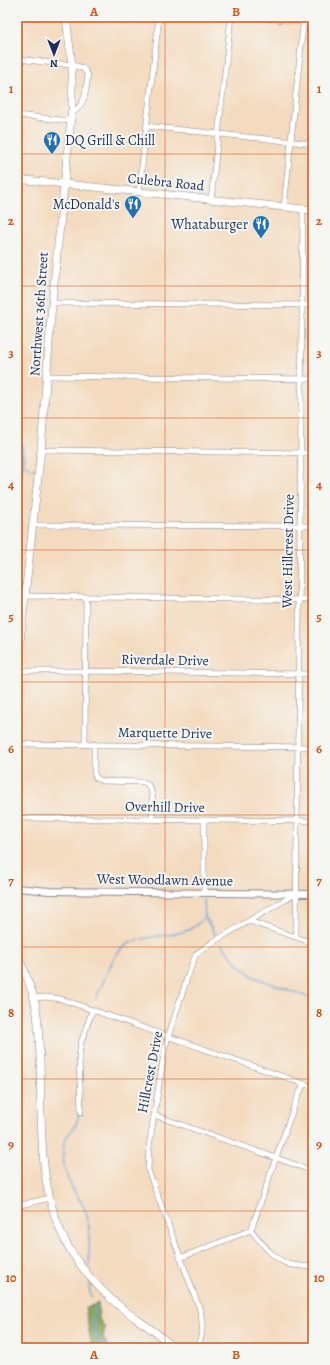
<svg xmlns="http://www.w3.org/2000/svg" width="330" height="1365" font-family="Alegreya,serif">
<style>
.forest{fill:#88a65a;stroke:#526a5c}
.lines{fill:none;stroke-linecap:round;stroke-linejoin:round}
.stream{stroke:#6aa4da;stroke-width:1.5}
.river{stroke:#6aa4da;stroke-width:9}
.minor-casing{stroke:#88858e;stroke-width:6}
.tertiary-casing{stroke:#88858e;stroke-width:8}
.secondary-casing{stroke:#88858e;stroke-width:8}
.minor{stroke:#fff;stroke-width:5}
.tertiary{stroke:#fff;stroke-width:6}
.secondary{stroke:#fff;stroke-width:7}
.grid{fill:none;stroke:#d45514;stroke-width:1;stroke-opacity:0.55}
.labels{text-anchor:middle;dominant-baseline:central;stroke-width:4;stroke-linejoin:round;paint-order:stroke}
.poi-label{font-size:14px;fill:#1b2f5e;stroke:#f6f6f2;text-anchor:end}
.street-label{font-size:14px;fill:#1b2f5e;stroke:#f6f6f2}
.neatline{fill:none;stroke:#d45514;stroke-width:1.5}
.grid-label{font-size:13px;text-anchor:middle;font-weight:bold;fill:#d45514}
</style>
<rect width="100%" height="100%" fill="#f6f6f2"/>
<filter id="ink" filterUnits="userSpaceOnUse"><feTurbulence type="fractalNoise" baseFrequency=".025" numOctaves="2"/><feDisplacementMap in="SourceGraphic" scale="8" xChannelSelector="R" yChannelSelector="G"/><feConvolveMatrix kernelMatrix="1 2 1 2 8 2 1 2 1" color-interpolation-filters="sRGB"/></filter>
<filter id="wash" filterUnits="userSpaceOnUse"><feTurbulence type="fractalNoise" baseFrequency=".012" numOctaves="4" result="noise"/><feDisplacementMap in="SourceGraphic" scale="16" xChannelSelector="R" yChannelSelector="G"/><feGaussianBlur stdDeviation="0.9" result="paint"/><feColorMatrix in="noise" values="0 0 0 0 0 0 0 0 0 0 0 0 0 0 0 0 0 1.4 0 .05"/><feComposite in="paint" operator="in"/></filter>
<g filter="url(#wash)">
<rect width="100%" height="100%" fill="#f4dbbf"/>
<!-- forest -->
<path class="forest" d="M98,1303l1,16 6,9 -2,9 6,11h-17l-7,-40z"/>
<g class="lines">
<!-- stream -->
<path class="stream" d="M19,464l7,1 6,4h3
M204,900l1,17 11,19
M221,944l17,20 16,13 59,22
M96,998c7,-14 12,-31 21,-44 17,-23 48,-14 71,-24 7,-3 12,-8 17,-13
M79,1114c-1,4 -2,9 -4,12 -4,7 -9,9 -11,18 -3,13 1,30 7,42 5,10 14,18 16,30 4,17 2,35 2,52
M89,1286l2,11
M95,1306v6l-3,5 2,5 1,13 9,13"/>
<!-- river -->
<path class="river" d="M17,435l3,22 -3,31"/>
</g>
</g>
<g filter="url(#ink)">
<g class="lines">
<defs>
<path id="minor" d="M257,17l56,6
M17,59l55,6 11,3 5,7c-3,18 -1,28 -17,39
M17,115l53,6
M146,126l167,18
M139,192l20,-175
M211,200l20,-183
M284,207l20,-190
M52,303l261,2
M48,376l265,3
M41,450l272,3
M33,525l280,1
M26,596l287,4
M17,600h8
M18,671h67l228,3
M17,744l296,3
M85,744l1,-147
M94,744v28l2,6 6,3 42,1c12,6 8,25 8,37
M17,818l296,3
M204,893v-73
M249,921l64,22
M296,937l7,-728
M34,998l12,-1 15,2 252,88
M81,1112l-2,-55 2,-14 11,-32
M154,1115l159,56
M17,1206l32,-8
M251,1230c10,12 21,28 37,34 8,2 17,2 25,3
M180,1258l71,-28 42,-121 6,-15 5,-10
M196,1348c8,-12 7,-24 4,-38l-52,-140 1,-23 16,-100 23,-72 8,-21 17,-12 82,-48"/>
<path id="tertiary" d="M17,888l32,3 264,3"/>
<path id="secondary" d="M17,179l296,31
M17,684l4,-52 20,-182 11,-147 20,-195v-43l-6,-48
M17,953c7,18 16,36 19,55 3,16 3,34 4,51 2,65 -4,136 32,194 14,22 31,40 51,56 16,13 36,23 50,39"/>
</defs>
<!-- minor casing -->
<use href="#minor" class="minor-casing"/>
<!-- tertiary casing -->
<use href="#tertiary" class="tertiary-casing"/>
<!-- secondary casing -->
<use href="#secondary" class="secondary-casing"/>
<!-- minor -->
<use href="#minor" class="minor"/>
<!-- tertiary -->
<use href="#tertiary" class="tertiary"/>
<!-- secondary -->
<use href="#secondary" class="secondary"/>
</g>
</g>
<!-- grid -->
<path class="grid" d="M165,17v1331M17,154h296M17,286h296M17,418h296M17,550h296M17,682h296M17,815h296M17,947h296M17,1079h296M17,1211h296"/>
<!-- icons -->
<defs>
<symbol id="restaurant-pin" viewBox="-11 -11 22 30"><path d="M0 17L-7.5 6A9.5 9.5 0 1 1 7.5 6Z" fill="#1f6fb2" stroke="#f6f6f2"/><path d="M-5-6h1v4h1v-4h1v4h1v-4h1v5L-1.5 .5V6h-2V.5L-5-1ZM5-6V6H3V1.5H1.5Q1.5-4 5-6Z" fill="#fff"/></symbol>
</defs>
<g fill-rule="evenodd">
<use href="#restaurant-pin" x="42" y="130" width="20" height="27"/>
<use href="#restaurant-pin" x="123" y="194" width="20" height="27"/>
<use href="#restaurant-pin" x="251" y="214" width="20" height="27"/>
</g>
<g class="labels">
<!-- poi labels -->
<g class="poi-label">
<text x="65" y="140" text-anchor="start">DQ Grill &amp; Chill</text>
<text x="120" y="204">McDonald's</text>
<text x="248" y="224">Whataburger</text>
</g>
<!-- street labels -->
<g class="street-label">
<text transform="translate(166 182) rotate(6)">Culebra Road</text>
<text transform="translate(39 314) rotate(-86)">Northwest 36th Street</text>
<text transform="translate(288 551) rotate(-89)">West Hillcrest Drive</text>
<text transform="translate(165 660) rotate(1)">Riverdale Drive</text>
<text transform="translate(165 733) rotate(1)">Marquette Drive</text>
<text transform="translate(165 807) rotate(1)">Overhill Drive</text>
<text transform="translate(165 880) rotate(1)">West Woodlawn Avenue</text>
<text transform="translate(150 1072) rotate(-79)">Hillcrest Drive</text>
</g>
</g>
<!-- margin -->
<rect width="330" height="1365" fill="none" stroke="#f6f6f2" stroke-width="44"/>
<!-- north arrow -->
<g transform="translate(54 54) rotate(180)" stroke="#f6f6f2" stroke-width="3" paint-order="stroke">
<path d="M0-3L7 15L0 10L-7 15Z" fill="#1b2f5e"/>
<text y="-6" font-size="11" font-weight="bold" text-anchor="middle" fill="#1b2f5e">N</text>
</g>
<rect x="22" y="22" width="286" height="1321" class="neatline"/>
<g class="grid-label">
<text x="94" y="16">A</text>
<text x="236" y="16">B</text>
<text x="11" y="93">1</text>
<text x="319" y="93">1</text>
<text x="11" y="225">2</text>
<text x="319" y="225">2</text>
<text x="11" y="357">3</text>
<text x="319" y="357">3</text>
<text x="11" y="489">4</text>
<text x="319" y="489">4</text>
<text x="11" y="621">5</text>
<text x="319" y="621">5</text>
<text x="11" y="753">6</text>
<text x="319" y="753">6</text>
<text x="11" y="885">7</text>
<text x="319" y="885">7</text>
<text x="11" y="1017">8</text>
<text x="319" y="1017">8</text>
<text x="11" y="1149">9</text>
<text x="319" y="1149">9</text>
<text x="11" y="1282">10</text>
<text x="319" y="1282">10</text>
<text x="94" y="1359">A</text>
<text x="236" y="1359">B</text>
</g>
</svg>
